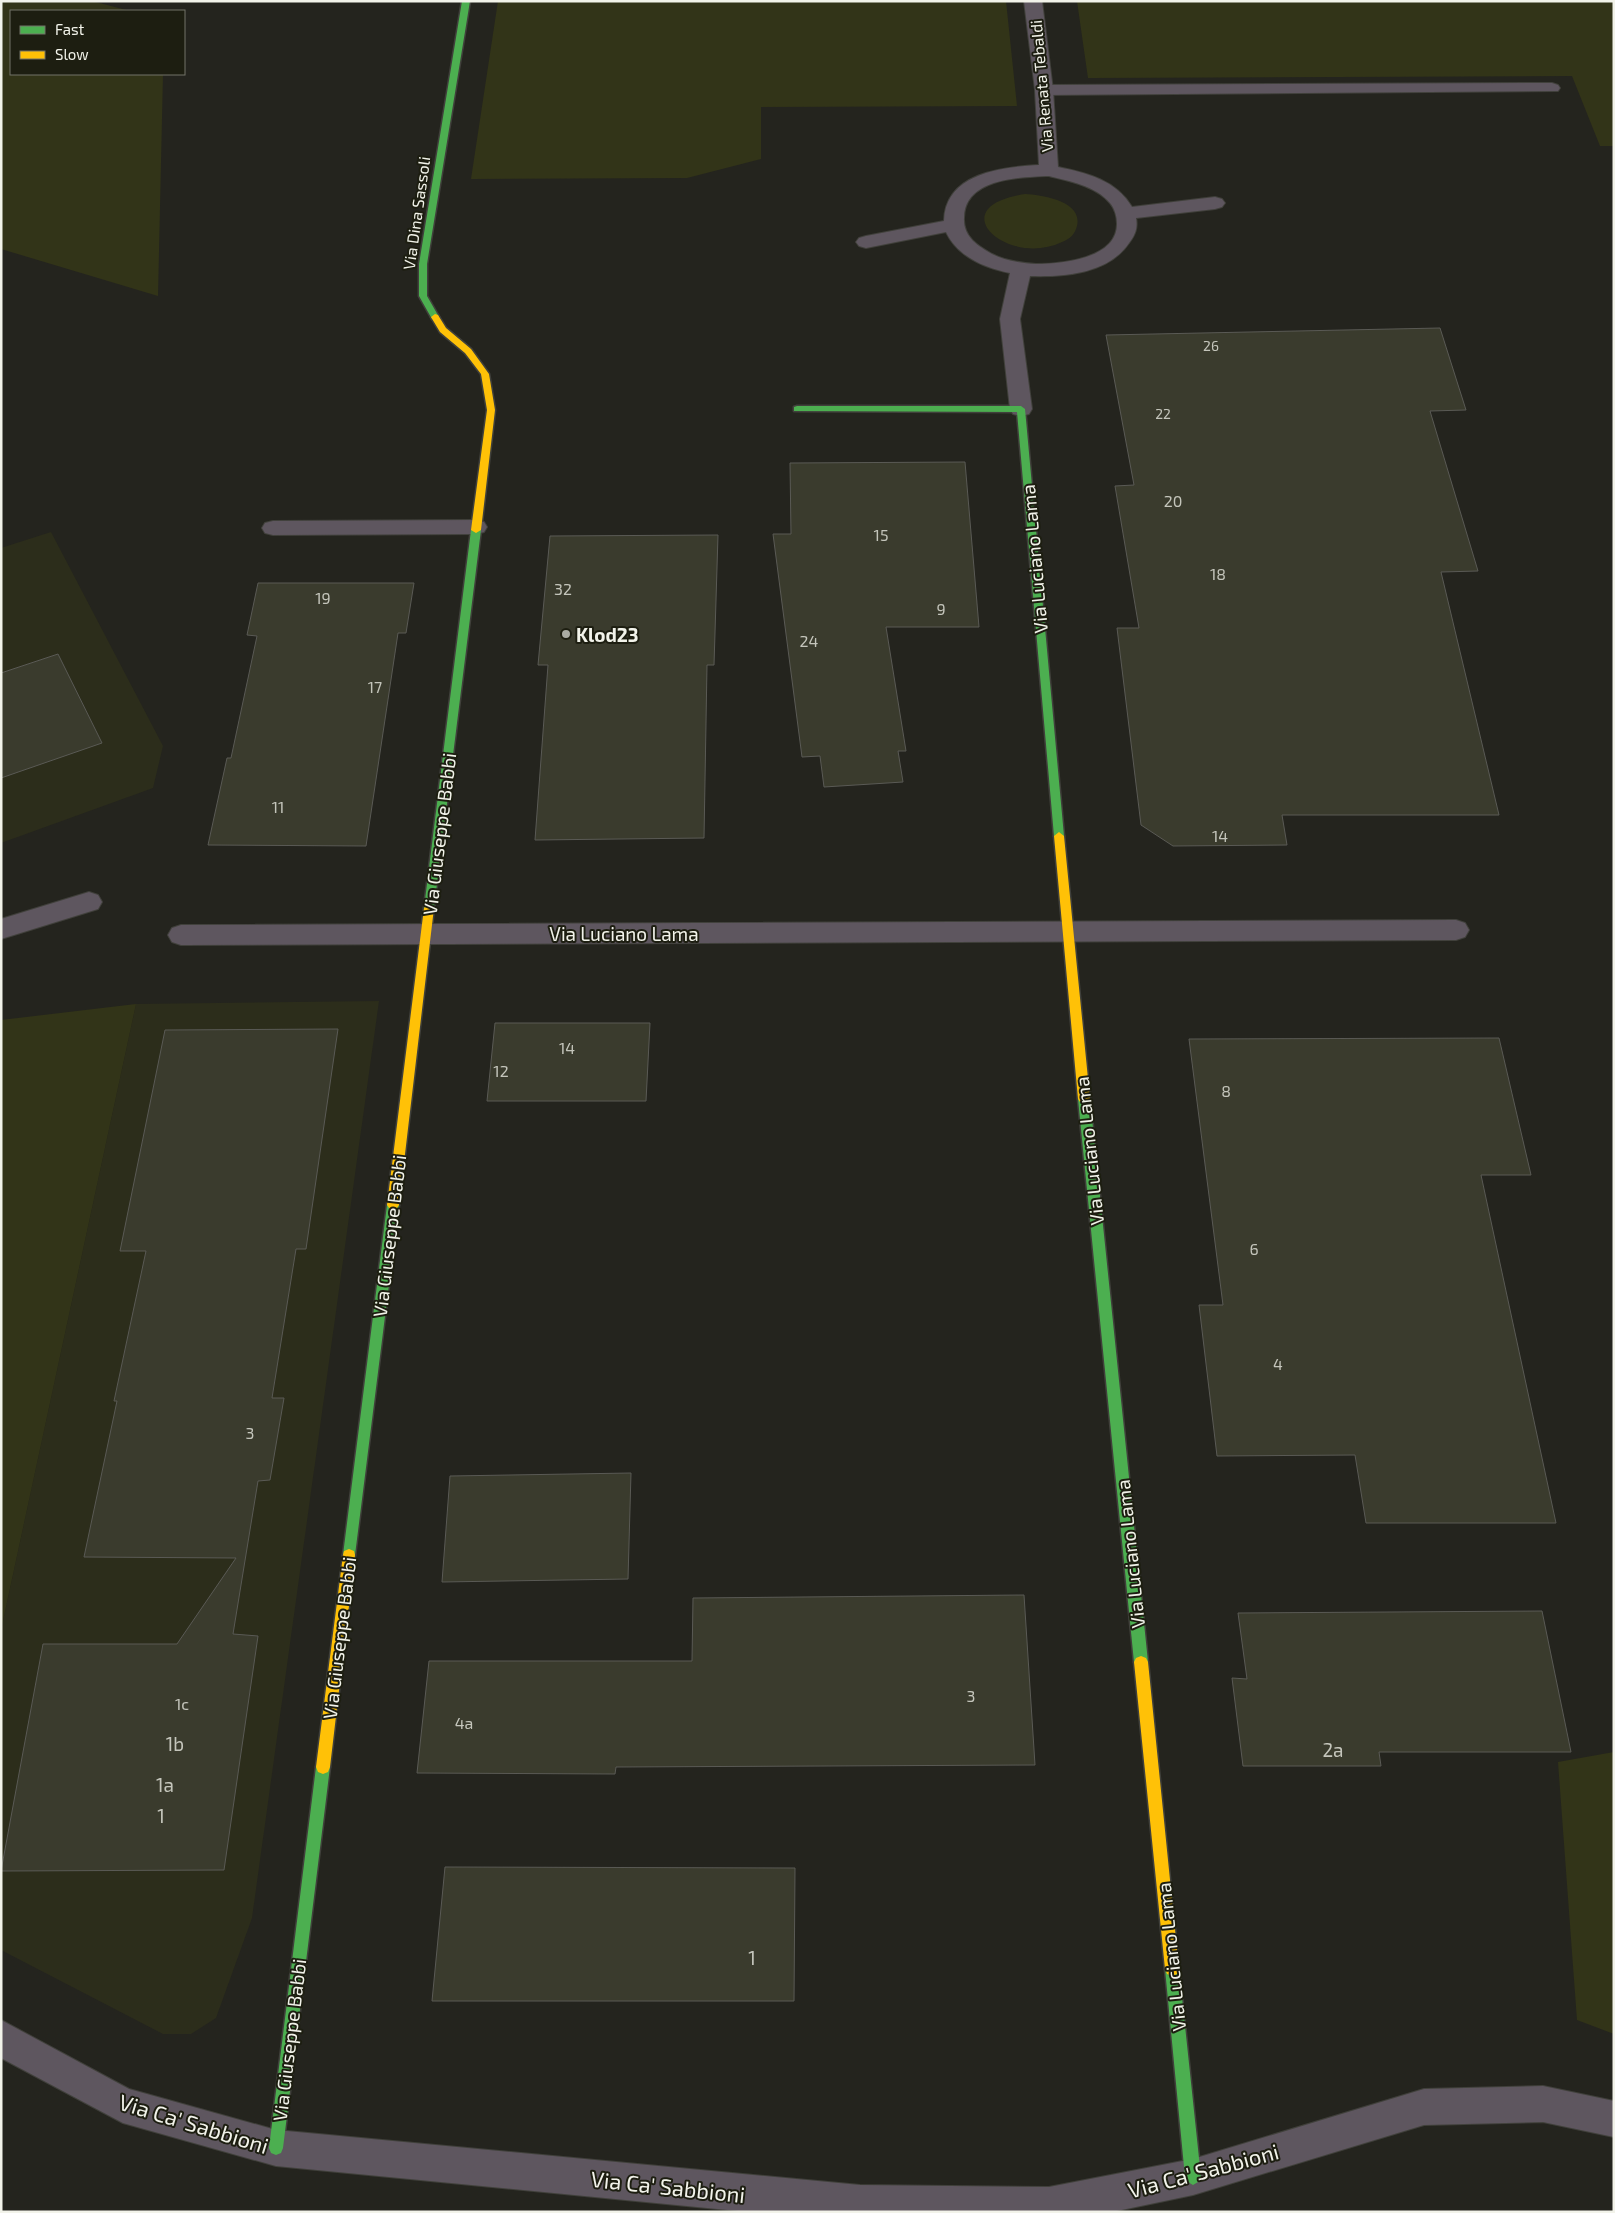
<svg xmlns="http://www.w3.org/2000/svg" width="1615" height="2213" font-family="'Exo 2',sans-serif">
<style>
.built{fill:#2c2d1b}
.green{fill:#323418}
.building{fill:#3a3b2d;stroke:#5a5a55}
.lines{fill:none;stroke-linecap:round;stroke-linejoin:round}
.lane-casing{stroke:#40403b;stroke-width:2}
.street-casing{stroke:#40403b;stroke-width:2}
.fast-casing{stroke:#40403b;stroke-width:3}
.slow-casing{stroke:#40403b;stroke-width:3}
.lane{fill:#5e565f;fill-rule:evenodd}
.street{fill:#5e565f;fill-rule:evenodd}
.fast{fill:#4caf50;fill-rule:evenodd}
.slow{fill:#ffc107;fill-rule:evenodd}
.poi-dot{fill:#aaaba3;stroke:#1d1e11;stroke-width:2}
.labels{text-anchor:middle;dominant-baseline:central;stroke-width:4;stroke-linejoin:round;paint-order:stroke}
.far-number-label{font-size:14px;fill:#c4c5bb}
.far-street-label{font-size:16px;fill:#f2f3ea;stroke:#1d1e11}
.number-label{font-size:16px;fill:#c4c5bb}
.street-label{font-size:19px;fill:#f2f3ea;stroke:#1d1e11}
.poi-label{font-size:19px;font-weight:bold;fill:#f2f3ea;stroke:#1d1e11;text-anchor:start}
.near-number-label{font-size:19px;fill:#c4c5bb}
.near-street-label{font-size:22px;fill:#f2f3ea;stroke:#1d1e11}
</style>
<rect width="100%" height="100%" fill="#24241e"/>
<!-- built -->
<path class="built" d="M51,532l112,214 -10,42 -152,55v-295z
M379,1001l-127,917 -36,100 -25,16h-28l-162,-84v-320l135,-626z"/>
<!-- green -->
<path class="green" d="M1,1h91l38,10h-119v63h152l-5,222 -157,-47z
M498,1h508l11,105 -256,1v52l-74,19 -216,1z
M1077,1h537v145h-14l-28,-70 -484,2z
M1025,194c17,1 58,7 52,32 -2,8 -7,13 -15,16 -54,26 -123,-35 -37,-48z
M136,1004l-135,626v-610z
M1614,1752v282l-37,-14 -19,-258z"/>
<!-- building -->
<path class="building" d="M1440,328l26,82 -36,1 48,160 -37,1 58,243h-217l5,30 -114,1 -32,-21 -24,-197h22l-24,-142 19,-1 -28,-150z
M965,462l14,165h-93l20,124h-8l5,31 -79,5 -4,-31 -18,1 -29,-223h18l-1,-71z
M718,535l-4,130h-7l-3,173 -169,2 13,-175h-10l12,-129z
M258,583h156l-8,50h-8l-32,213 -158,-1 19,-87h4l26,-122 -10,-1z
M58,654l44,89 -101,35v-105z
M495,1023h155l-4,78h-159z
M338,1029l-32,220h-10l-24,149h12l-14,82 -12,1 -25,153 25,2 -34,234 -223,1 42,-227h134l59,-86 -152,-1 33,-156h-3l32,-150h-26l45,-221z
M1499,1038l32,137h-50l75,348h-190l-11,-68 -138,1 -18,-151h24l-34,-266z
M631,1473l-3,106 -186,3 8,-106z
M1024,1595l11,170 -419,2 -1,7 -198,-1 12,-112h263l1,-63z
M1542,1611l29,141h-192l2,14h-138l-11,-88 15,1 -9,-66z
M445,1867l350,1 -1,133h-362z"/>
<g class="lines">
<defs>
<path id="lane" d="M1552,83l6,2 2,3 -2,3 -514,4 -6,-2 -2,-3 2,-3 6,-2z"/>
<path id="street" d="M1024,1h18l11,89 5,77c29,6 58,13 74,40l83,-10 7,2 3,4 -3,4 -7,2 -79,9c2,10 -1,17 -7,25 -21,31 -65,34 -99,33l-10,43 12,90 -3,5 -8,2 -8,-2 -3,-5 -10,-90 10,-46c-25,-5 -52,-16 -64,-41l-80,16 -7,-2 -3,-4 3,-4 7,-2 78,-15c1,-48 58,-54 95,-56l-4,-75zM1049,176c20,5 47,10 61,27 5,6 7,14 7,21 0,35 -56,40 -81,40 -14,-1 -31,-3 -44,-10 -14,-8 -29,-17 -28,-36 0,-40 56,-41 85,-42z
M476,520l8,2 3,5 -3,5 -8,2 -203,1 -8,-2 -3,-5 3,-5 8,-2z
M89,892l9,3 4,7 -4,7 -97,30v-20z
M1456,920l9,3 4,7 -4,7 -9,3 -1275,5 -9,-3 -4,-7 4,-7 9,-3z
M1,2020l128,69 147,41 584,55 189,2 144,-28 231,-70 119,-3 71,15v36l-71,-15 -119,3 -231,70 -81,17h-364l-472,-46 -153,-43 -122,-65z"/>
<path id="fast" d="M462,1h8l-43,263v32l12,21 -4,3 -3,-1 -13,-23v-32z
M797,406h224l4,3 39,427 -1,3 -4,1 -5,-4 -37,-424 -223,-1v-4z
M476,527l5,3 -47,378 -5,4 -5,-4 47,-378z
M1084,1094l4,2 2,3 58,563 -2,4 -5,2 -5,-2 -2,-4 -56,-563 2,-3z
M393,1200l4,2 2,3 -44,350 -1,4 -5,2 -5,-2 -1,-4 44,-350 2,-3z
M323,1760l5,2 2,5 -47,381 -2,5 -5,2 -5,-2 -2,-5 47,-381 2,-5z
M1172,1962l5,2 2,5 22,208 -3,5 -5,3 -5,-3 -3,-5 -20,-208 2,-5z"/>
<path id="slow" d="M435,314l3,1 8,13 25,21 18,25 6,36 -14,120 -5,3 -5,-3 16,-120 -6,-36 -16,-21 -25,-21 -9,-15z
M1059,832l5,4 26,263 -2,3h-8l-2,-3 -24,-263z
M429,904l5,4 -35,297 -2,3 -4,2 -4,-2 -2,-3 37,-297z
M349,1549l5,2 1,4 -25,212 -2,5 -5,2 -5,-2 -2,-5 27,-212 1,-4z
M1141,1656l5,2 2,4 31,307 -2,5 -5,2 -5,-2 -2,-5 -31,-307 2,-4z"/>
</defs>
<!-- lane casing -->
<use href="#lane" class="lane-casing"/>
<!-- street casing -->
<use href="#street" class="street-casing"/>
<!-- fast casing -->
<use href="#fast" class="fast-casing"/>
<!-- slow casing -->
<use href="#slow" class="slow-casing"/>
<!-- lane -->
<use href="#lane" class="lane"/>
<!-- street -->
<use href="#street" class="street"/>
<!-- fast -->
<use href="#fast" class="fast"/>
<!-- slow -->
<use href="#slow" class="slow"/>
</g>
<!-- markers -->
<circle class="poi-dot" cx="566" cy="634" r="5"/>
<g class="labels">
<!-- far-number labels -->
<g class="far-number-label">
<text x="1211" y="345">26</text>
<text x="1163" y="413">22</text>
</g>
<!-- far-street labels -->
<g class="far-street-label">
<text transform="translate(1041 86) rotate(-95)">Via Renata Tebaldi</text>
<text transform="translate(416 213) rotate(-82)">Via Dina Sassoli</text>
</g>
<!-- number labels -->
<g class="number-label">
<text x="1173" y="500">20</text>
<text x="881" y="534">15</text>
<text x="1218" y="573">18</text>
<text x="563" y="588">32</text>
<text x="323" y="597">19</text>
<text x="941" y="608">9</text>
<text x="809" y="640">24</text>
<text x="375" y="686">17</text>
<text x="278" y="806">11</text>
<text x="1220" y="835">14</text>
<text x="567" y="1047">14</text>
<text x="501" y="1070">12</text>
<text x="1226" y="1090">8</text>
<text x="1254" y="1248">6</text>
<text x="1278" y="1363">4</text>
<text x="250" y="1432">3</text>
<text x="971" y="1695">3</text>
<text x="182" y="1703">1c</text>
<text x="464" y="1722">4a</text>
</g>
<!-- street labels -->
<g class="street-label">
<text transform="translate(1034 559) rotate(-95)">Via Luciano Lama</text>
<text transform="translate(439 834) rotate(-83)">Via Giuseppe Babbi</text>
<text x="624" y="933">Via Luciano Lama</text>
<text transform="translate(1089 1151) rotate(-96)">Via Luciano Lama</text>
<text transform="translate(389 1236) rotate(-83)">Via Giuseppe Babbi</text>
<text transform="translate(1130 1554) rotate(-96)">Via Luciano Lama</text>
<text transform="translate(339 1638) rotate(-83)">Via Giuseppe Babbi</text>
<text transform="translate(1171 1957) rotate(-96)">Via Luciano Lama</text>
<text transform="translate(289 2040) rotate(-83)">Via Giuseppe Babbi</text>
</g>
<!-- poi labels -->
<g class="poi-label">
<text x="576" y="634">Klod23</text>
</g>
<!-- near-number labels -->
<g class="near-number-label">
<text x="175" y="1743">1b</text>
<text x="1333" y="1749">2a</text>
<text x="165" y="1784">1a</text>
<text x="161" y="1815">1</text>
<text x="752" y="1957">1</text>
</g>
<!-- near-street labels -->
<g class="near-street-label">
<text transform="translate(194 2123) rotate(17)">Via Ca' Sabbioni</text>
<text transform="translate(1203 2170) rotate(-15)">Via Ca' Sabbioni</text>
<text transform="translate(668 2186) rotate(6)">Via Ca' Sabbioni</text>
</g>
</g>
<!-- border -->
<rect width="1615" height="2213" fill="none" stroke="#f2f3ea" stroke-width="5"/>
<!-- legend -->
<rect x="10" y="10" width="175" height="65" fill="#1d1e11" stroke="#727368"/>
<rect x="20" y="26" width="25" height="8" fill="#4caf50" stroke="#727368"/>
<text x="55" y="35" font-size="15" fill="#f2f3ea">Fast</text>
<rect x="20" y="51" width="25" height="8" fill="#ffc107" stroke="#727368"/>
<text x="55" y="60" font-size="15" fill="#f2f3ea">Slow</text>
</svg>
